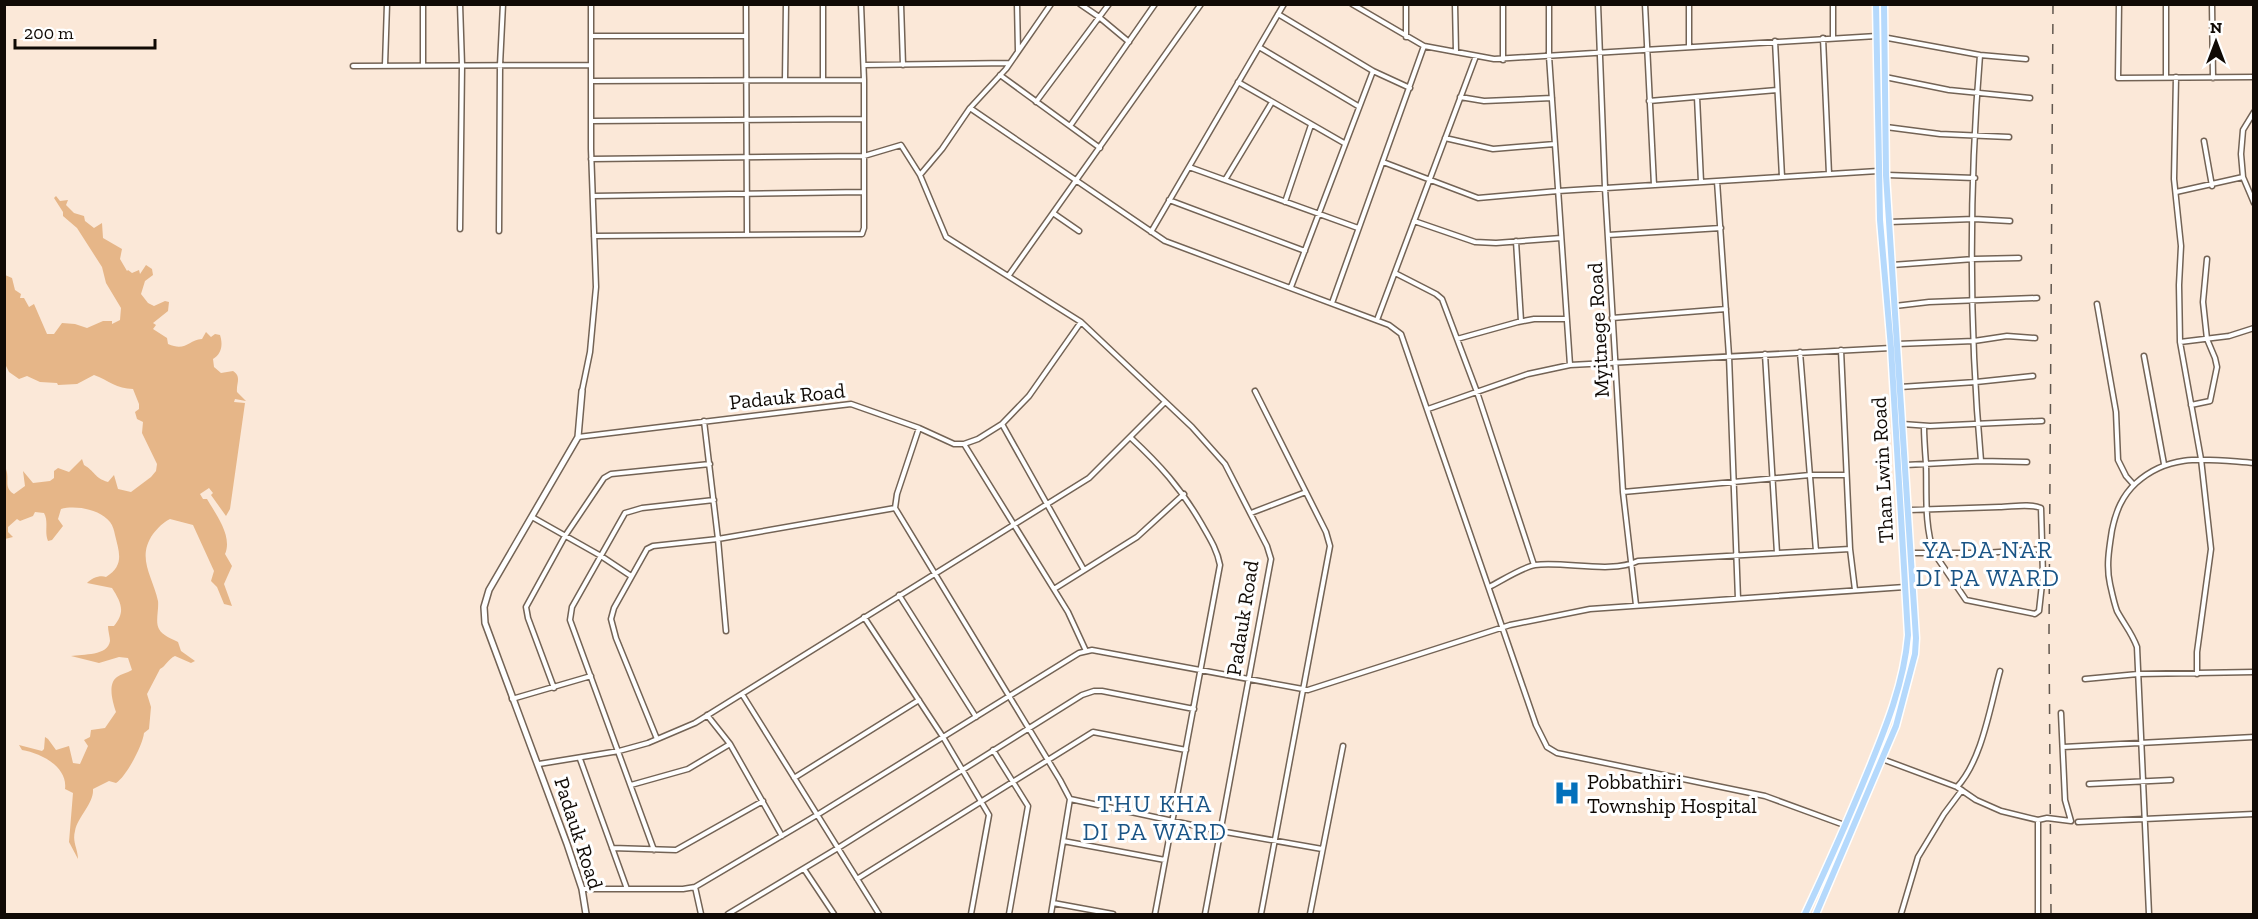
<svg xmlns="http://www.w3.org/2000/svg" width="2258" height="919" font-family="'Zilla Slab',serif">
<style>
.water{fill:#e6b688}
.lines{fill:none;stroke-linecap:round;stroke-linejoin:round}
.street-casing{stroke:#736355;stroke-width:7}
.secondary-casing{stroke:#736355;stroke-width:8}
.primary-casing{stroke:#fff;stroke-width:9}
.street{stroke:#fff;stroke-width:4}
.secondary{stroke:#fff;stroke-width:5}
.primary{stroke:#b5d9fc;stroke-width:6}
.rail{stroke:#61574e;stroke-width:1.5;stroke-dasharray:10 10;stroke-linecap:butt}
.labels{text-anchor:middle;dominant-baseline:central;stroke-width:6;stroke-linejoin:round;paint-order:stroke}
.street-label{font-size:21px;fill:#100a05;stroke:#fff}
.poi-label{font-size:21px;fill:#100a05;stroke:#fff;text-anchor:start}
.quarter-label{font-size:24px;letter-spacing:1.5px;fill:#1a5485;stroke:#fff}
</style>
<rect width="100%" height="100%" fill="#fbe8d8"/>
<!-- water -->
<path class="water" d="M56,196l4,5 8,-1 -2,5 8,8 10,3 1,5 9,7 8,-5 1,15 19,11 -2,10 7,12 1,-1 4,3 7,-3 1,4 6,-9 6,4 1,6 -8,6 -4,13 7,9 6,3 11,-5 4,1 -1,9 -15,12 3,2 -3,4 14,9 1,6c18,8 20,-4 34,-5l4,-7 5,5 4,-3 5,1c3,9 2,19 -7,24l1,8 7,6 12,-2c9,6 3,12 4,21l9,9 -11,-2 -1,3 11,1 -15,106 -4,7 -15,-21 2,-2 -4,-5 -9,6 3,5h4c8,14 26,37 18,55l7,12 -8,18 8,22 -8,-2 -7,-17 -6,-6 3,-10 -21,-46 -23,-6c-8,4 -12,9 -17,15 -17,24 0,43 5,67 1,9 -3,21 1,28 3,6 13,10 19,13l3,9 14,10 -4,2 -16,-7c-7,3 -9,10 -15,13l-13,25 4,13 -2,22 -5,4c-1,12 -18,44 -28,50l-7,-2 -16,8c1,15 -15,27 -18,42 -3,11 3,18 3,28l-9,-17 4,-49 -8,-4c3,-22 -24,-36 -43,-39l-3,-5 23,6 2,-2 1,-12 3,2 8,11 13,-4 4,17 7,1 8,-18 -4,-6 6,-3 1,-7 14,-2 11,-16c-3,-9 -9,-28 1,-35 4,-3 10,-4 15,-7l-4,-12 -9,-1 -20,6 -28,-7c12,-2 37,0 39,-15 0,-4 -2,-10 -2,-15h6c12,-14 7,-24 -2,-38l-25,-5c5,-5 13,-8 19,-6 19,-12 13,-25 9,-42 -1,-5 -2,-9 -5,-13 -10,-13 -35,-17 -49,-13l-3,10 5,7 -11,14 -4,1c-4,-9 1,-19 -4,-28l-9,-1 -2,4 -13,5 -3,-2 -9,8v5l5,5 -8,2v-68l1,-2c4,11 -3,18 8,25l11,-8 -2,-15 10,12 17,-2 4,-3v-7l4,-3 11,4 13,-13 2,6c11,6 10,13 24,17l6,-7 4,14 13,3 20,-15 5,-6 1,-7 -15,-31 1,-11 -6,-3 -2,-7 4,-3v-5l-6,-15c-16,0 -25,-9 -39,-14l-17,9 -19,1 -1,-2 -17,-1 -13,-6 -8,3 -10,-7 -4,-8v-89l7,3 3,12 6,4 -1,4h4l5,9 5,-3 13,30h7l8,-11 13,1 12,4 16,-7h9v3l8,-4 1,-12 -15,-25 -4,-16 -25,-39 -14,-12v-4l-9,-14z"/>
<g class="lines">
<defs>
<path id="street" d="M746,4l1,230
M823,4v76
M901,4l2,61
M1017,4l1,47
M1080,4l19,13 30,25
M1352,4l72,42 70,13 383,-23 103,19 46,4
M1406,4v33
M1455,4l1,48
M1503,4v56
M1549,4v52l21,309
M1598,4l7,184 18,304 13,113
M1645,4l9,181
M1689,4v43
M1833,4v34
M2119,4l-1,74 136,-1
M2212,4l1,74
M1278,14l95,57 37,17
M591,36h155
M1823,38l6,136
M1775,41l7,136
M1259,47l99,59
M1980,55c-11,134 -11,272 1,406
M385,65l2,-61
M423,65v-61
M864,65l146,-2
M353,66l238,-1
M1000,75l100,73
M1885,77l64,13 81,8
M2166,77v-73
M2176,77l-2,102 7,67 -2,39 1,57 21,117 10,90 -14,103v22
M785,80l1,-76
M591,81l273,-1
M1238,82l106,61
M1460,97l24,4 68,-3
M1697,97l4,85
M1649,101l128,-11
M1036,102l73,-98
M970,108l195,133 224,84 12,9 135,391 11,22 10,6 208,43 82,30
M2254,112l-11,18 -2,24 2,23 11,26
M591,121l273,-2
M1070,126l85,-122
M1886,127l54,7 69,3
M1445,138l48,11 62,-5
M2204,141l8,45
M591,159l273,-3 37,-11 19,30 26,62 135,85 111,105 33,37 42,82 4,13 -66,355
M1383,162l95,36 80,-7 320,-20
M1189,167l169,61
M920,175l22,-26 28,-41 36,-39 45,-65
M1887,175l88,3
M1225,180l47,-78
M1717,181l12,175 9,243
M2176,192l67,-15
M593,196l270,-4
M1169,200l136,51
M1285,202l26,-77
M1053,213l26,18
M1414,221l61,21 21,1 65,-5
M1889,222l85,-3 36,2
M460,229l2,-164 -2,-61
M499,231l1,-166 3,-61
M1151,232l133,-228
M1608,235l113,-7
M594,236l268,-2 2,-6v-148l-3,-76
M1516,241l5,80
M1892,265l82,-6 45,-1
M1395,273l41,21 6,5 35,93 57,173
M1009,275l192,-271
M1291,287l82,-216
M1332,303l92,-257
M2097,304l19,108 2,48 8,16 8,9
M1895,306l34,-4 108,-4
M1612,318l114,-9
M1377,320l99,-264
M1457,339l61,-17 16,-3h32
M2180,342l49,-6 25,-8
M1897,344l77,-3 33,-5 28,2
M1841,350l9,199 5,41
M1800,352l16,199
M1765,354l12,199
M2144,356l20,108
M1900,387l76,-5 57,-6
M582,391l8,-39 6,-65 -5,-138v-145
M1255,391l71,141 4,14 -69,368
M2191,405l19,-4 7,-34 -2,-9 -8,-19 -4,-37 4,-43
M1428,409l100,-35 42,-9 321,-17
M704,421l14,118 8,92
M1002,424l82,146
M1902,424l28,2 112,-5
M919,428l-22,66 -2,14 165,272 10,19 -19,115
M578,437l273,-33 68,24 35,16h10l14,-5 24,-15 27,-28 52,-74
M1130,437c30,28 50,50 71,86 8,14 16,26 19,42l-65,349
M964,444l104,168 18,39
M1906,465l75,-4 46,1
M1623,492l187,-17h36
M1909,510c30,-1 60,-2 90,-3 13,0 30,-4 42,1l2,67 -4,36 -4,3 -69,-14 -32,-47c-10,-28 -7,-60 -8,-89 -1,-13 -2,-26 -2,-38
M1251,513l55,-21
M532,517l69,39 30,20
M1911,553h74l57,-4
M1489,587c12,-6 34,-20 46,-22 30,-4 76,9 103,-4l212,-12
M1054,589l83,-52 47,-43
M899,595l77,122
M864,617l79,120 46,78 -18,99
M2085,679l53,-5 116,-2
M554,688l-26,-70 -2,-11 39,-71 39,-58 7,-4 99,-10
M742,694l137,220
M512,699l79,-23
M707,715l23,29 52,92
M657,739l-41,-101 -5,-19 3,-11 33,-59 6,-3 65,-7 177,-31
M2063,747l191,-10
M993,750l35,56 -19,108
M580,759l47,130
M1882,759l75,28 19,13 25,11 37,9 9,-2 24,3 -6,-21 -4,-87
M539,764l80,-13 29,-8 47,-20 394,-245 76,-76
M794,778l125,-78
M2089,784l82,-4
M631,785l57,-16 42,-25
M1957,787c25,-27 33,-80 43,-116
M1070,799l150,32 102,18
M2078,822l176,-8
M1063,841l102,19
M612,848l64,2 87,-49
M654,850l-84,-230 2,-13 53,-94 17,-5 72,-8
M804,869l30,45
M857,879l236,-147 93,18
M695,887l6,27
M582,889h101l12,-2 122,-72 262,-162 13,-3 216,40 202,-65 80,-16 315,-22
M1053,903l60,11
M728,914l110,-66 244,-153 12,-4h8l92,18
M1310,914l33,-168
M1901,914l17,-57 26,-43 18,-24
M2038,914v-94
M2149,914l-12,-267c-5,-14 -13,-23 -20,-36 -3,-8 -5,-18 -7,-27 -4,-18 -1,-35 2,-54 4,-19 10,-34 24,-47 35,-32 75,-23 118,-20"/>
<path id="secondary" d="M582,391l-4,46 -89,153 -5,17 1,16 82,221 15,45 4,25"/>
<path id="primary" d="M1805,914c22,-47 43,-94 63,-143 18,-44 36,-88 40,-136l-17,-287 -11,-128 -4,-216
M1816,914l80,-188 19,-72 1,-16 -30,-463 -2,-171"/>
</defs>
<!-- street casing -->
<use href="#street" class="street-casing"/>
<!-- secondary casing -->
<use href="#secondary" class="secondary-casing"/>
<!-- primary casing -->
<use href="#primary" class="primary-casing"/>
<!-- street -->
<use href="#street" class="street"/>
<!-- secondary -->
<use href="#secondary" class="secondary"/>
<!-- primary -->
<use href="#primary" class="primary"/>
<!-- rail -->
<path class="rail" d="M2051,914l-2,-280 4,-630"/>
</g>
<!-- icons -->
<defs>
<symbol id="hospital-bare" viewBox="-9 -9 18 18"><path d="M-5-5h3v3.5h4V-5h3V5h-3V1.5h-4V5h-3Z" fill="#0370bb" stroke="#fff" stroke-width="2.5" paint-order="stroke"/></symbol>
</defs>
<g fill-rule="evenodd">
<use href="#hospital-bare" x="1548" y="774" width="38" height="38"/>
</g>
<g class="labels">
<!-- street labels -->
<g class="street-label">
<text transform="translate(1598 330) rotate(-93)">Myitnege Road</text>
<text transform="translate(787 396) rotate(-6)">Padauk Road</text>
<text transform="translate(1882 470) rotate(-93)">Than Lwin Road</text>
<text transform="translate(1242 618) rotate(-81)">Padauk Road</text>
<text transform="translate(579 833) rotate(72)">Padauk Road</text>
</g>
<!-- poi labels -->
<g class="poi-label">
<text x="1587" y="781">Pobbathiri<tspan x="1587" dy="24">Township Hospital</tspan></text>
</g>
<!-- quarter labels -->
<g class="quarter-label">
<text x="1988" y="549">YA DA NAR<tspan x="1988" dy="28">DI PA WARD</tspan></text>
<text x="1155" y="803">THU KHA<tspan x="1155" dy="28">DI PA WARD</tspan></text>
</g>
</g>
<!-- border -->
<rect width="2258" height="919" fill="none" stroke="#100a05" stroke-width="12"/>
<!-- north arrow -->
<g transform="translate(2216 42)" stroke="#ffffff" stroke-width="4.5" paint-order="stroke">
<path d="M0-4.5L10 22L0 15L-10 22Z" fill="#100a05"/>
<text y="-9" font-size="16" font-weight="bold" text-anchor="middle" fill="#100a05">N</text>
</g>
<!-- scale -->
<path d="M15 39v9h140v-9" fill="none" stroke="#100a05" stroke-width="3"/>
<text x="24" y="39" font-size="18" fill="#100a05" stroke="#ffffff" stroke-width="4.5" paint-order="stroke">200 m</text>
</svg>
